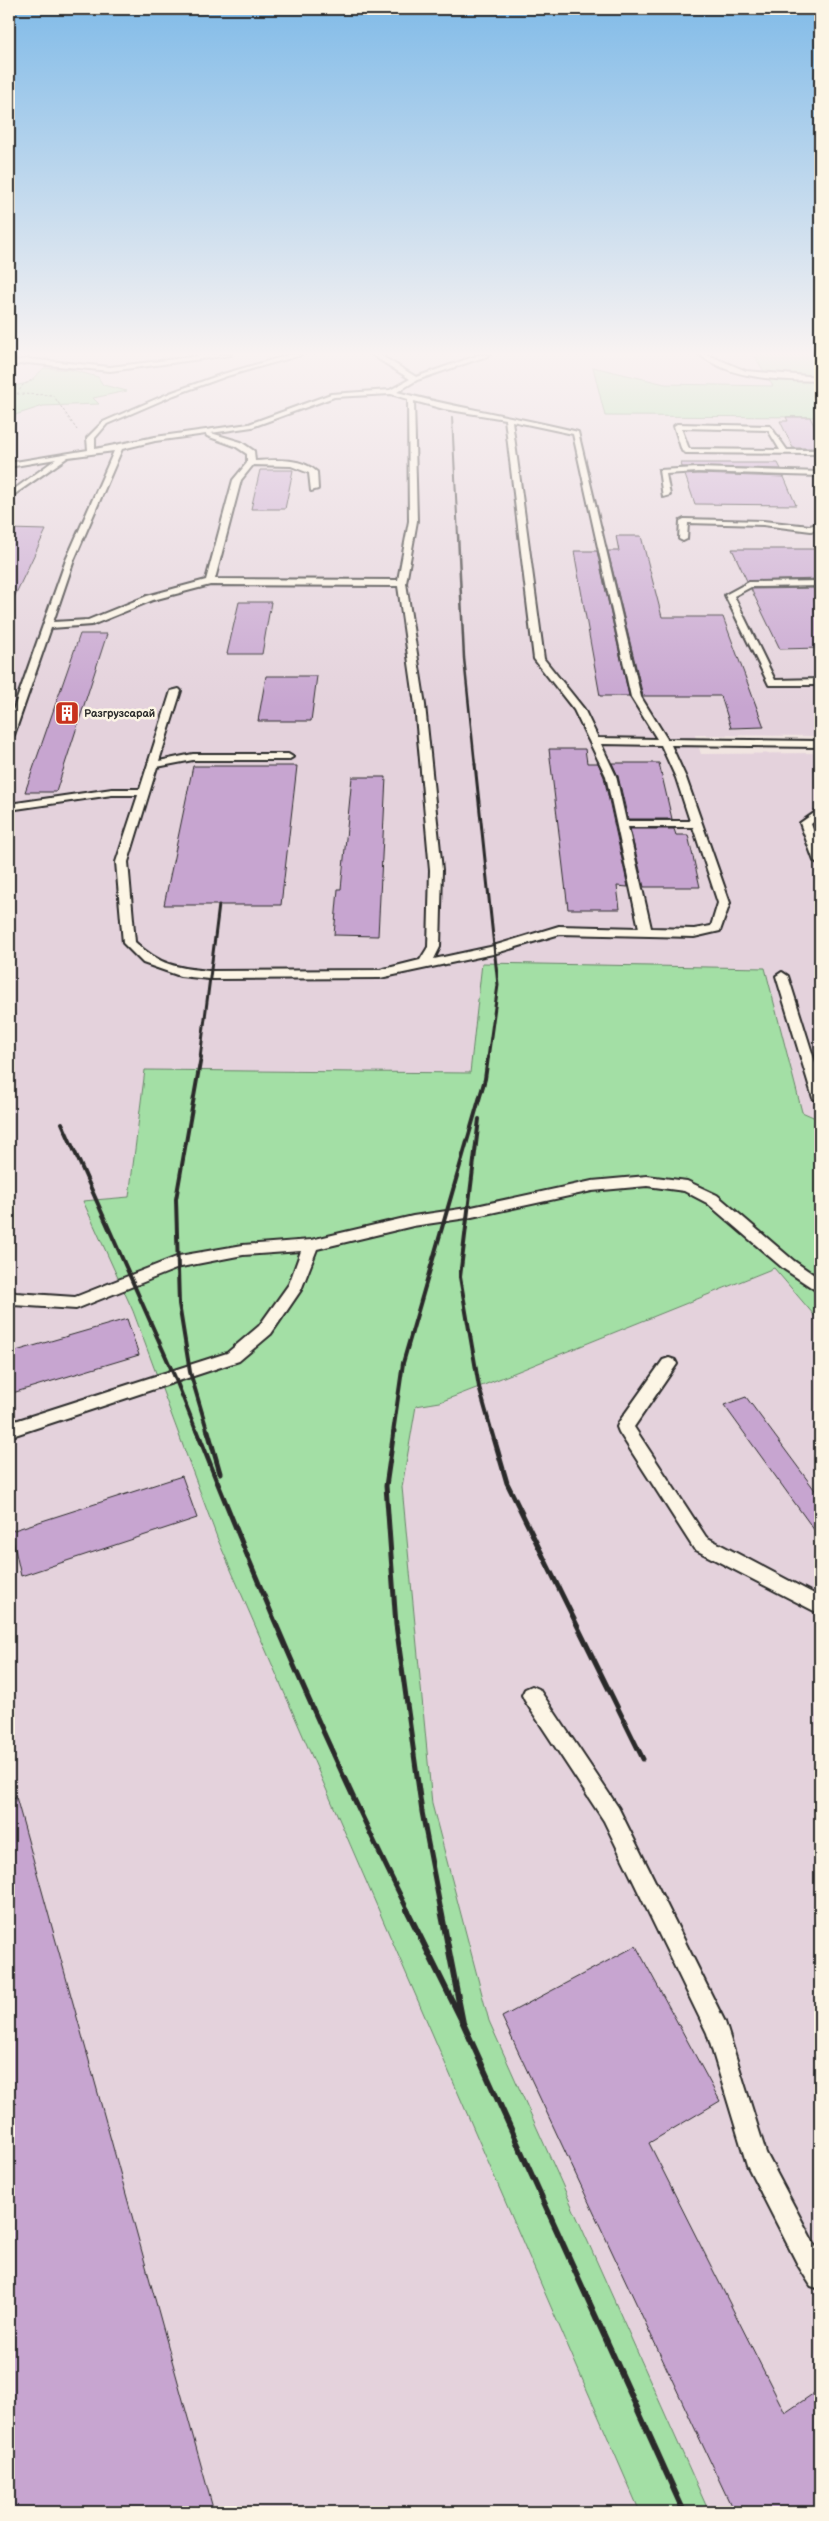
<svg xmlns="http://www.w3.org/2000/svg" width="829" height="2521" font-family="'Balsamiq Sans',sans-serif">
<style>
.built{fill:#e4d2dc}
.green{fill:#a3dfa5;stroke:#678568}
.building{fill:#c7a5d0;stroke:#2b2b2b}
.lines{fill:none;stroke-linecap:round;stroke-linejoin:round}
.service-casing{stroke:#2b2b2b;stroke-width:4}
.path{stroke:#2b2b2b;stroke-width:1;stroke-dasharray:2.5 2;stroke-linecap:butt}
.service{fill:#fcf5e5;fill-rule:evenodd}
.rail-far5{stroke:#2b2b2b;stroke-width:2}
.rail-far4{stroke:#2b2b2b;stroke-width:2.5}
.rail-far3{stroke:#2b2b2b;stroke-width:3}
.rail-far2{stroke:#2b2b2b;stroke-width:4}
.rail-far1{stroke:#2b2b2b;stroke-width:5}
.rail{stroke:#2b2b2b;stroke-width:6}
.labels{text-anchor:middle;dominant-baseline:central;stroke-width:5;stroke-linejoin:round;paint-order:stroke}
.far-poi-label{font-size:11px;font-weight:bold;fill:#2b2b2b;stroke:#fcf5e5;text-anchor:start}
</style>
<rect width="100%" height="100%" fill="#f1e5e1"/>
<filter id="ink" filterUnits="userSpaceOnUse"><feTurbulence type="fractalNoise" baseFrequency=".02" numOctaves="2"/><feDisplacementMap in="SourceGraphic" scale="10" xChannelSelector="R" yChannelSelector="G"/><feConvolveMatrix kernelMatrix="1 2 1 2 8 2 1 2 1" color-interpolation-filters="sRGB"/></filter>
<g filter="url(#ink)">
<!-- built -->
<path class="built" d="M9,355h745l20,31 -109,-2 -72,-16 12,48 215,1v319l-125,-1 6,19 119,-1v367l-18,-8 -37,-144 -283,-4 -12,109 -325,-3 -16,127 -45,4 49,110 85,229 422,972h-631z
M774,1268l46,54v1190h-111l-220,-491 -57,-217 -30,-317 13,-81 25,-4 39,-15z"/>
<!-- green -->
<path class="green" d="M754,355h66v62l-215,-1 -12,-49 72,17 108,2z
M44,368l28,2 26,7 5,8 24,6 -34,7 6,6 -56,2 -34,11v-30l19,-4z
M482,963l283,5 37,144 18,8v202l-46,-54 -295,119 -39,15 -24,4 -14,81 30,317 57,217 220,491h-69l-422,-972 -85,-229 -50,-110 46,-4 16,-127 325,3z"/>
<!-- building -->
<path class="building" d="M786,417h24l10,21v10h-27l-13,-27h8z
M681,463h97l3,6 -99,-2z
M260,470h33l-8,39h-34z
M698,474l86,3 12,28 -101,-1 -10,-29z
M9,529l37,1 -37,78z
M616,536h25l21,81h61l41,110 -33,1 -10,-32h-78l-35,-145h11z
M732,549h88v30l-73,2z
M574,551h23l32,145h-29z
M820,588v60l-40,1 -29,-60z
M239,602h32l-9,52h-35z
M80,634h27l-51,158h-31z
M266,676h51l-6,45h-53z
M549,749h36l2,14h11l6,14 24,110 -11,-1 3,23h-52z
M612,763h47l13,56h-44l-10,-43z
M193,766h104l-16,139h-117z
M352,777h34l-8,159 -44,-1 4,-46h3z
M630,829h44l2,6h12l12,52h-56z
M127,1319l12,36 -130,39v-41z
M746,1397l74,100v41l-96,-133z
M182,1476l15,42 -176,58 -10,-45z
M16,1797l198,715h-205v-714z
M636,1946l84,155 -71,42 136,270 35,-24v123h-86l-232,-495z"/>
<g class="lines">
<defs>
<path id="service" d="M208,355h23l-121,16 -83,-8 -18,3v-4l18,-3 83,8z
M289,355h12l-74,21 -53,19 -67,29 -12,14v11l60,-12 94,-13 82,-30 59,-4 20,-11 -38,-24h8l36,22 63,-22h11l-73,25 -20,12c60,16 121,25 181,40l63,265 26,42 153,2v6l-149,-2 15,33 44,125 -10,28 -26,6 -134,-3 -67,20 -113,24 -171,1 -29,-3 -37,-13 -20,-20 -7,-81 22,-67h-26l-103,15v-6l103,-15h28l31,-98 8,-2 2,2 -22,70 34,-7h95l5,3 -5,3h-95l-36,7 -29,95 7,80c24,23 42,26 74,29l171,-1 40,-10 8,-13 2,-77 -15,-165 -17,-119 -188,-1 -57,15 -61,25 -41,3 -37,107 -5,3v-16l57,-162 48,-109 -46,6 -59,41v-5l47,-34 -47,8v-4l79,-13 -1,-12 16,-16 67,-29 53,-19zM391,394l17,5 1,122 -11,59 -183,-1 26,-99 12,-15 38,1 18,7 2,18 7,-2 -1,-17c-17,-15 -42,-12 -62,-11l-1,-10 -13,-9 -30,-9 41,-6 82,-30zM414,401l30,8 61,10 29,240 40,51 32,66 33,152 -80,-2 -69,21 -56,12 6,-12 2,-77 -17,-165 -19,-122 11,-62zM512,421l61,13 58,263 26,42 -59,-1 -14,-29 -40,-50zM206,434l1,2 28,10 12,8v9l-14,17 -27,100 -59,16 -59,24 -35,2 21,-62 48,-111 33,-8zM601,744l60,1 15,33 14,43h-64l-10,-45zM628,827h65l25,76 -7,23 -17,3 -43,-1z
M700,355h8l38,16 74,6v4c-39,-1 -87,-1 -120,-26z
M677,424l93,2 17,24h33v4l-134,-1 -4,-2 -8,-25zM681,428l87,2 12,20 -91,-1z
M698,468l122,4v4l-122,-4 -32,2 4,21 -7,2 -4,-27z
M684,519l79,2 47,5 10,-3v5l-9,3 -48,-6 -75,-2 -1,16 -4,2 -4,-2 1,-18z
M820,581v5l-69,1 -17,9 41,84 45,-1v6h-51l-44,-90 24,-13z
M820,809v8l-9,7 9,24v16l-6,-3 -14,-38z
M782,972l6,4 32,102v24l-7,-4 -37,-122z
M647,1176l40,5 30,14 77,66 26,18v14l-36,-24 -77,-66 -23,-12 -37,-5 -55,5 -125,27 -54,8 -96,23 -16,41 -30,44 -32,27 -230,76v-14l218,-70 32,-27 30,-42 12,-33 -58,4 -62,12 -105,42 -63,-4 -4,-1v-14l7,3 59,4 104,-41 64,-11 68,-5 102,-24 54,-8 125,-27z
M669,1358l6,2 2,4 -43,63 72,110 114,60v17l-126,-65 -75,-117 -2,-5 2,-5 44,-62z
M532,1686l7,3 79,118 107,215 41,131 54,102v34l-9,-3 -12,-19 -52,-102 -40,-132 -103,-212 -79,-120 -3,-6 3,-6z"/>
</defs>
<!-- service casing -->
<use href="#service" class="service-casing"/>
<!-- path -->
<path class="path" d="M17,394l36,1 24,35
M17,394l6,-9 11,-6"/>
<!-- service -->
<use href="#service" class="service"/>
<!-- rail-far5 -->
<path class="rail-far5" d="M452,417l6,119"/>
<!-- rail-far4 -->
<path class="rail-far4" d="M458,534l6,124 11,107"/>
<!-- rail-far3 -->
<path class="rail-far3" d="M475,764l23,221 -10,73
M200,1058l19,-153"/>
<!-- rail-far2 -->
<path class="rail-far2" d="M201,1057l-25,142 3,105 11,68 18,61
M479,1119l-19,158 19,110 13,46
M62,1123l112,252 23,58
M393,1433l10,-70 82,-284 3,-22"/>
<!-- rail-far1 -->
<path class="rail-far1" d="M197,1431c64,163 133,323 211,480
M208,1431l12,42
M394,1431l-8,55 10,139 26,187 19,99
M492,1431l15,52 136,276"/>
<!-- rail -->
<path class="rail" d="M407,1910l56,113 221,489
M441,1910l22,113"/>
</g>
</g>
<!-- sky -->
<linearGradient id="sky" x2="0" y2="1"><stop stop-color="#81bbe8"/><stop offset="0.5" stop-color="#f9f3f2"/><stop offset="1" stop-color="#f9f3f2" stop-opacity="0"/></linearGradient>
<rect width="829" height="708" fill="url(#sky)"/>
<!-- icons -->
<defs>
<symbol id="building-square" viewBox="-11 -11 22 22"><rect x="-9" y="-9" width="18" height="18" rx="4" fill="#c8321e" stroke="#fcf5e5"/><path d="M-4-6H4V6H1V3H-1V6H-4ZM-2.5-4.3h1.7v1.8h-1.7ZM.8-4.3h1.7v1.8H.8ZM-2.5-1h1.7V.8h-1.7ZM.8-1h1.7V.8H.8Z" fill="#fff"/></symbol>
</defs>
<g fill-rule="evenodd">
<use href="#building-square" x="53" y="699" width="28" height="28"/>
</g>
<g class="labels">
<!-- far-poi labels -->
<g class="far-poi-label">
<text x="84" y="713">Разгрузсарай</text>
</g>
</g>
<!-- margin -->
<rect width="829" height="2521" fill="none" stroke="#fcf5e5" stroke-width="30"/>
<rect x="15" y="15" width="799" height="2491" fill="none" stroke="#2b2b2b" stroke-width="2" filter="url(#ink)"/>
</svg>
